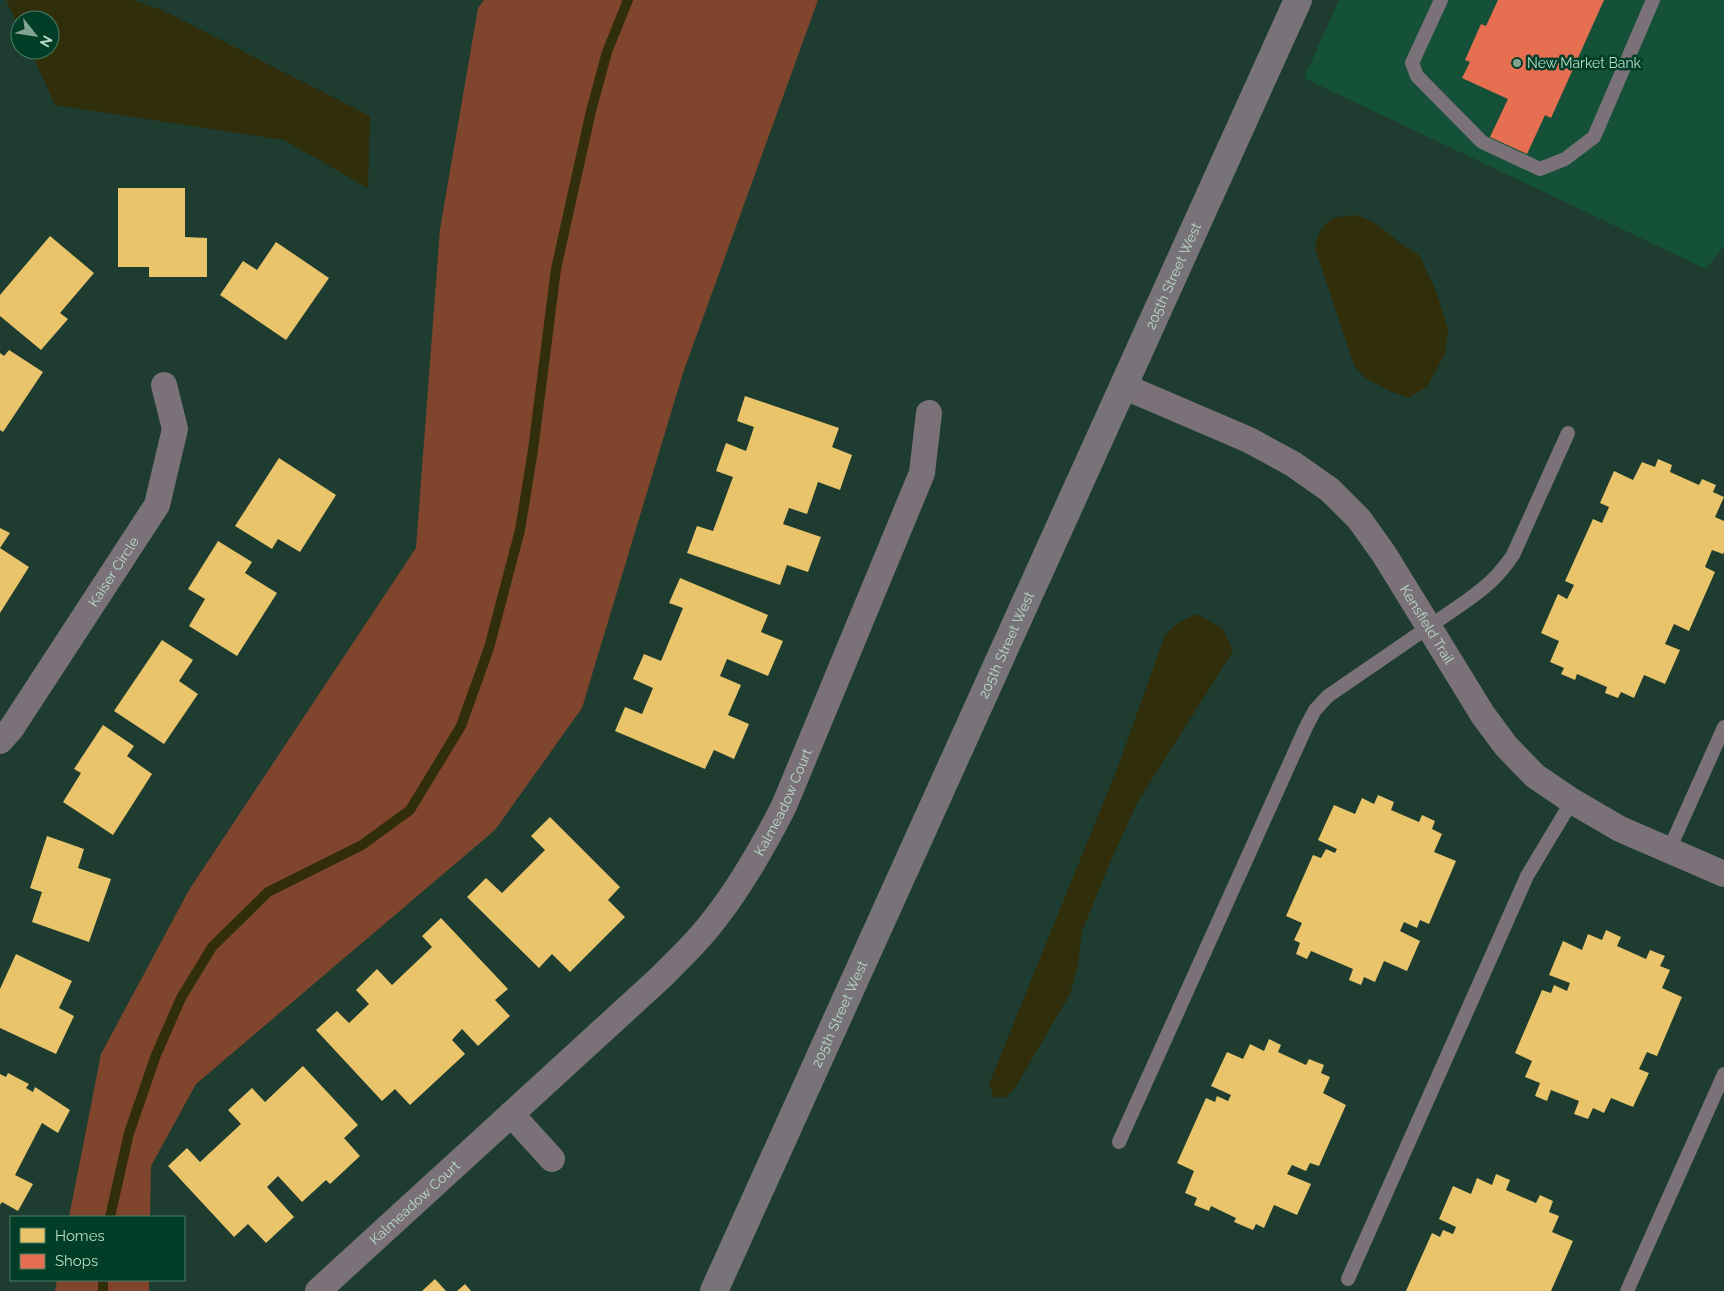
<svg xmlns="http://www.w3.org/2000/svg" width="1724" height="1291" font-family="Raleway,sans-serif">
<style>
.built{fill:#155138}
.green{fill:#7f462d}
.water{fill:#312e0b}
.homes{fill:#e9c46a}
.shops{fill:#e76f51}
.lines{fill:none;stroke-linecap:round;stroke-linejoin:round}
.stream{stroke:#312e0b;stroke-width:10}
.lane{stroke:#7a7278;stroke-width:14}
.street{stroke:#7a7278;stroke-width:26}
.secondary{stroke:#787378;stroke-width:28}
.poi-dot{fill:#83a392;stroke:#023e27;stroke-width:2}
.labels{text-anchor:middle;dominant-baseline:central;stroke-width:5;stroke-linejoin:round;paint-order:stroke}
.poi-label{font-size:14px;fill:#b9dbc8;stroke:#023e27;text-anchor:start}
.street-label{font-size:14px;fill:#b9dbc8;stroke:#023e27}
</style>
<rect width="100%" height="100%" fill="#1e3c2f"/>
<!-- built -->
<path class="built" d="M1339,0h385v246l-18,23 -402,-191z"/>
<!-- green -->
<path class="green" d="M484,0h334l-135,373 -101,335 -87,122 -299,254 -45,82 -1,51h-81l32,-163 88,-164 227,-342 24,-319 38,-221z
M57,1280h92v11h-94z"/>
<!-- water -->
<path class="water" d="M6,0h126l30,10 208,106 -2,72 -84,-48 -229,-35 -25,-55h20v-30h-30v9z
M1356,215l19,8 29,23 15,9 17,36 12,38 -3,24 -18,34 -19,11 -18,-7 -26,-14 -10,-12 -39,-117c1,-11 8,-26 20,-30 6,-2 14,-2 21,-3z
M1197,614l26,15 10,22 -96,152 -28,62 -27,66 -4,34 -8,29 -55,94 -10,10 -11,-1 -5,-13 130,-320 46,-129 13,-12z"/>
<!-- homes -->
<path class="homes" d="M118,188h67v49l22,1v39h-58v-10h-31z
M50,236l44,37 -34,40 8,6 -27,31 -41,-34v-21z
M276,242l53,36 -43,62 -66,-45 23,-34 14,9z
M9,350l34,22 -40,60 -3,-2v-77l4,3z
M745,396l94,32 -7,19 20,8 -12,35 -22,-8 -11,32 -18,-6 -6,16 38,13 -13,35 -21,-7 -7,20 -93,-32 10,-27 16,5 20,-54 -17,-6 10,-28 20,8 8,-24 -17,-6z
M279,458l57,37 -36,57 -22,-13 -6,10 -37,-23z
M1658,459l14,6 -2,7 29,13 3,-6 14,6 -3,7 11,5 -9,20 9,4v31l-1,2 -11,-4 -7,17 10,5 -26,59 -15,-7 -9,20 15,6 -15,34 -21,-9 -10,23 -13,-6 -3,6 -13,-5 2,-6 -30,-13 -2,6 -14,-6 3,-6 -14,-6 9,-21 -18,-8 17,-39 9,5 7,-14 -9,-4 28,-62 9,4 7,-16 -9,-4 14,-32 19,9 9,-18 13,5z
M0,528l10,5 -10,15 29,19 -29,46z
M218,541l34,21 -7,11 32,20 -40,63 -48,-30 16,-27 -17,-10z
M680,578l88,37 -7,17 22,9 -15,35 -41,-17 -7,17 21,9 -13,30 21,9 -15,35 -20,-9 -9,19 -90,-38 10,-24 17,7 11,-26 -20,-9 11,-25 17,7 22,-53 -14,-5z
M162,640l31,20 -14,21 19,13 -34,50 -50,-33z
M103,725l31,21 -7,10 25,18 -39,61 -50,-33 18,-29 -7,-4z
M1378,795l16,7 -3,8 28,12 3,-7 13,6 -3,8 10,5 -8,18 22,9 -27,63 -9,-4 -3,8 -13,-6 -4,9 20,10 -13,30 -23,-10 -9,21 -11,-5 -3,8 -12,-5 4,-11 -42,-18 -4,8 -11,-5 4,-11 -6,-3 8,-17 -16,-7 27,-61 8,3 5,-9 9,4 2,-4 -19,-9 16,-35 21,9 7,-16 12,6z
M550,817l70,70 -12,13 17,17 -55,55 -18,-18 -13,14 -72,-71 19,-19 16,15 43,-43 -14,-14z
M47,836l37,13 -6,19 33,11 -22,63 -57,-20 10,-30 -12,-4z
M441,918l67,71 -13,11 15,16 -32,30 -16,-17 -10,11 13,14 -55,51 -15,-16 -13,12 -66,-71 21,-19 12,12 20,-19 -13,-14 21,-21 15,16 40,-38 -10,-11z
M1606,930l15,7 -4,9 29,13 4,-9 15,6 -5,10 10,4 -8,18 20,9 -25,59 -10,-4 -8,17 10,4 -16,34 -22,-9 -7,15 -11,-5 -5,11 -14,-5 5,-13 -28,-11 -4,11 -12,-5 5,-13 -15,-6 7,-16 -17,-8 27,-63 9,3 3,-8 13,6 3,-8 -21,-8 14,-34 19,9 6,-16 14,6z
M16,954l56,27 -13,27 15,8 -18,38 -56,-26v-39z
M1269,1039l12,6 -3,7 28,13 3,-6 15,6 -3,8 9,4 -7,16 23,12 -27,61 -9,-3 -4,8 -14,-6 -5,9 24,10 -14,31 -23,-10 -10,23 -8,-4 -3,6 -19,-8 2,-4 -25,-12 -2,5 -15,-6 3,-7 -12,-5 9,-22 -17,-8 29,-65 9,4 2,-6 11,5 3,-6 -20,-9 16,-34 16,7 7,-15 14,7z
M303,1066l55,59 -14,13 16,18 -30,28 -4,-4 -24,22 -24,-26 -11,11 27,30 -28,26 -18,-19 -14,13 -66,-71 19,-18 13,14 41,-38 -13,-14 24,-22 13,14z
M8,1073l21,11 -3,4 7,4 2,-5 35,23 -12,23 -16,-10 -27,52 18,9 -15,27 -16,-9 -2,3v-131l6,3z
M1496,1174l14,6 -4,10 30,13 4,-8 13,6 -4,11 10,4 -7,16 21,9 -22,50h-145l26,-58 8,4 3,-7 10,4 3,-7 -17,-8 14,-33 18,8 6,-16 15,7z
M435,1279l11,12h-24z
M465,1284l6,7h-14z"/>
<!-- shops -->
<path class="shops" d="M1498,0h106l-53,118 -6,-3 -18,39 -37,-17 18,-38 -46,-21 8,-16 -5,-2 16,-36 5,2z"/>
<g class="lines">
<!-- stream -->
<path class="stream" d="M110,1217l19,-84 27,-78 25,-57 31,-51 56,-55 94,-47 48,-35 51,-84 28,-78 31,-118 13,-80 23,-181 35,-158 16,-59 21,-52
M103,1291v-11"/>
<!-- lane -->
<path class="lane" d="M1441,0l-29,63 5,13 65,66 58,27 25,-10 29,-22 59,-137
M1669,850l55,-123
M1119,1142l187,-415 9,-17 13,-14 137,-94c21,-15 33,-25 48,-47l55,-122
M1348,1279l179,-403 45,-75
M1627,1291l97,-217"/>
<!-- street -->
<g class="street">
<path id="s1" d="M1123,386l126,54 44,24 37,26 29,29 25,35 99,161 23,31 29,30 37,25 48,28 104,45"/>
<path id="s2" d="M0,741l11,-12 146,-224 18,-76 -11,-44"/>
<path d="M511,1114l41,45"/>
<path id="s3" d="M318,1291l342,-313c21,-21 43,-42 60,-66 25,-33 45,-69 64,-106l138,-333 7,-60"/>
</g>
<!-- secondary -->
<path class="secondary" id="s4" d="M714,1291l584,-1291"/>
</g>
<!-- markers -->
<circle class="poi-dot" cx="1517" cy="63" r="5"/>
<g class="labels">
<!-- poi labels -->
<g class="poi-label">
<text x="1527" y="63">New Market Bank</text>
</g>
<!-- street labels -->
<g class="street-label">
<text stroke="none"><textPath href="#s4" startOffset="1114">205th Street West</textPath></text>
<text stroke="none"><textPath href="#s2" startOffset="204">Kaiser Circle</textPath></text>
<text stroke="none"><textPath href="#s1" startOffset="399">Kensfield Trail</textPath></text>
<text stroke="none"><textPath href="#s4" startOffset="709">205th Street West</textPath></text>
<text stroke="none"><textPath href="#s3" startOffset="680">Kalmeadow Court</textPath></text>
<text stroke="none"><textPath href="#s4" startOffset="304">205th Street West</textPath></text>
<text stroke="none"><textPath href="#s3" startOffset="131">Kalmeadow Court</textPath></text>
</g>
</g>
<!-- legend -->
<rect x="10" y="1216" width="175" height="65" fill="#023e27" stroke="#4b7d67"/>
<rect x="20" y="1228" width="25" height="15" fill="#e9c46a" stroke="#4b7d67"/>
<text x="55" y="1241" font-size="15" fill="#b9dbc8">Homes</text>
<rect x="20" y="1254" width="25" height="15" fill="#e76f51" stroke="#4b7d67"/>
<text x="55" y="1266" font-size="15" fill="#b9dbc8">Shops</text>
<!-- north arrow -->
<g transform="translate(35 35) rotate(120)"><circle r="24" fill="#023e27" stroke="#4b7d67"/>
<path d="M0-4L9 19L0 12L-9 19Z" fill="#83a392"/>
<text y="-8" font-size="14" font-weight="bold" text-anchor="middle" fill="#b9dbc8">N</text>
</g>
</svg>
